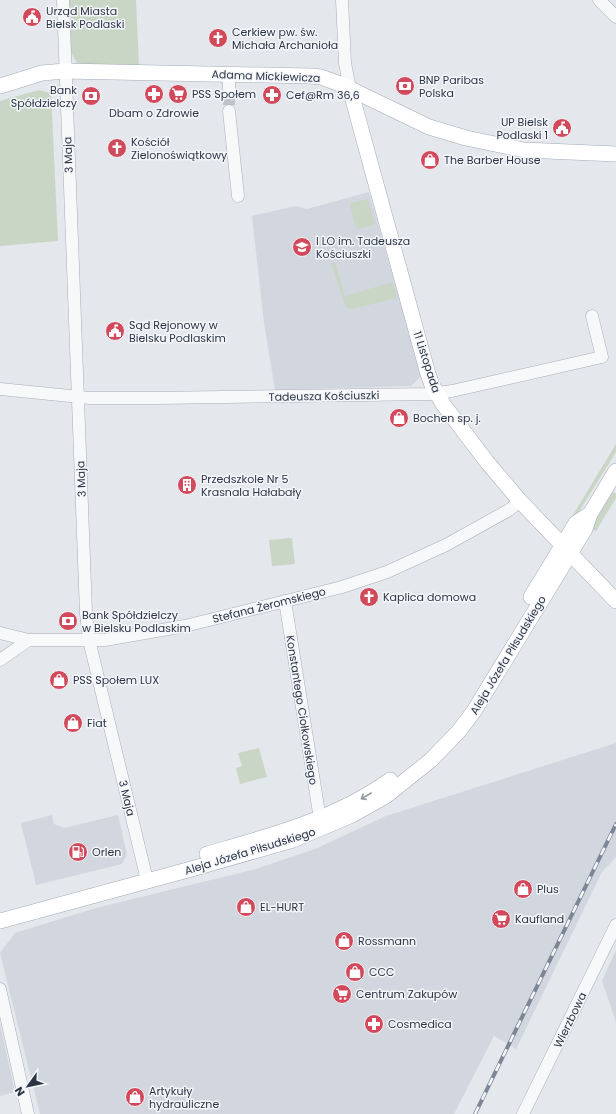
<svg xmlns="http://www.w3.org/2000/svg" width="616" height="1114" font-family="Poppins,sans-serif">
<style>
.built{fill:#d2d6de}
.green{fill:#c9d6c5}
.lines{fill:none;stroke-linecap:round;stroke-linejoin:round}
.minor-tunnel{stroke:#bfc3cb;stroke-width:12;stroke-dasharray:12 6;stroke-linecap:butt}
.minor-casing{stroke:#a9aeb7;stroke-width:13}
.major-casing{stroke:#a3abb8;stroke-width:16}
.minor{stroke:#f7f8fa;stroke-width:12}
.major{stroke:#fff;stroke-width:15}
.rail-casing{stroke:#7d8696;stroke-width:4}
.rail{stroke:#f4f6f9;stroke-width:2.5;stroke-dasharray:8;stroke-linecap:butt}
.oneway{stroke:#959aa2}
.labels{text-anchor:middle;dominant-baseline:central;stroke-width:3;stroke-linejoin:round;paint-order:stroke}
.poi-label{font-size:11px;fill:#2b3445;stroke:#f4f6f9;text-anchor:start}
.street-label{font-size:11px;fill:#2b3445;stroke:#f4f6f9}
</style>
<rect width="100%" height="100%" fill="#e4e7ec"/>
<!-- built -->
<path class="built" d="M369,192l52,184 -10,10 -136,4 -11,-67 -12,-107 44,-10 11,3z
M616,743v114l-14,15 -86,177 -22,-13 -40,78h-414l-40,-161 15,-20 81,-25 160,-39 59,-20 71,-33z
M52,815l2,9 10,4 54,-13 9,40 -5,9 -86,21 -15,-62z
M616,950v72l-14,-41z
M0,1024l15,68 -15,4z"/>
<!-- green -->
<path class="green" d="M69,0h67l3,66 -56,-1 -6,-2 -6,-11z
M39,90l12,3 7,148 -58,5v-145z
M368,199l7,25 -16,5 -3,-1 -6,-23 1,-2z
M335,262l10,34 48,-14 4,16 -45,11 -6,-1 -15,-45z
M616,444v8l-41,66 -2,-3z
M613,492l3,2v4l-20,33 -6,-3z
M292,538l3,26 -23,2 -3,-26z
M259,748l8,29 -27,7 -4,-16 6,-2 -4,-13z"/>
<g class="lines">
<!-- minor-tunnel -->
<path class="minor-tunnel" d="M229,93v18"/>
<defs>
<path id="minor" d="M63,0l23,613 3,27 58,240
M342,0l3,63 5,26
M599,0l17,17
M229,74v19
M229,111l9,85
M0,389l90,9h67l273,-4 22,-3 150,-34 -10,-41
M285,601l35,218
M0,633l29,7h76l80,-14 157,-39 45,-15 59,-27 63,-35 11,-9
M0,660l29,-20
M0,989l28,125
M523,1114l93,-189"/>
<path id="major" d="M0,86l42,-13 23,-2 245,5 11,1 19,7 89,43 37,11 58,12 92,4
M350,89l78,285 4,11 11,19 44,58 33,39 96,100
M531,597l45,-74 14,-9
M207,854c63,-18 129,-35 183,-74
M0,921l195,-53 98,-28 59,-25 34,-19 45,-36 28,-29 15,-20 111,-182 5,-15 26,-43"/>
</defs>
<!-- minor casing -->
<use href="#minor" class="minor-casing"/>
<!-- major casing -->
<use href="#major" class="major-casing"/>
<!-- minor -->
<use href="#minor" class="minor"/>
<!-- major -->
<use href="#major" class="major"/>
<defs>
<path id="rail" d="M475,1114l141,-290"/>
</defs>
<!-- rail casing -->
<use href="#rail" class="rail-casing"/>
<!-- rail -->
<use href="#rail" class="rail"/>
</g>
<!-- one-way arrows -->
<defs><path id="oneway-shaft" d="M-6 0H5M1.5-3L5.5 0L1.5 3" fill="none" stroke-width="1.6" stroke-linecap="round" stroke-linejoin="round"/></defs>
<use class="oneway" href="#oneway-shaft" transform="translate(366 796) rotate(150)"/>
<!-- icons -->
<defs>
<symbol id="civic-disc" viewBox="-11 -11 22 22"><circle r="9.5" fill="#d1495b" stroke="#f4f6f9"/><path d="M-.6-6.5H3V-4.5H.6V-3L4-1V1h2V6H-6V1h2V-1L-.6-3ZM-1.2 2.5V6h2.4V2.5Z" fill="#fff"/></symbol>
<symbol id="church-disc" viewBox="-11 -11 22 22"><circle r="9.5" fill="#d1495b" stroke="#f4f6f9"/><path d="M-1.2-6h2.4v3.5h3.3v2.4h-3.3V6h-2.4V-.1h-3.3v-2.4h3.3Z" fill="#fff"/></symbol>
<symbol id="bank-disc" viewBox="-11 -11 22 22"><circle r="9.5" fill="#d1495b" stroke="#f4f6f9"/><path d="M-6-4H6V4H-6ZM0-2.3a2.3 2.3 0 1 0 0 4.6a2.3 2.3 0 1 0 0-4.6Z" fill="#fff"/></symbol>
<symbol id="pharmacy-disc" viewBox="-11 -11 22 22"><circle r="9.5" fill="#d1495b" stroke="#f4f6f9"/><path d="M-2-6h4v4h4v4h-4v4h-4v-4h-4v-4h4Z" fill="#fff"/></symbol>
<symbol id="supermarket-disc" viewBox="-11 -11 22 22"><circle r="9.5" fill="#d1495b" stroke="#f4f6f9"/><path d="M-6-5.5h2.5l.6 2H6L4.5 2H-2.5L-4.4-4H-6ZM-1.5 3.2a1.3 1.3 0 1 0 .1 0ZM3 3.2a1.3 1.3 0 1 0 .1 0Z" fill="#fff"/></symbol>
<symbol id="shop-disc" viewBox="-11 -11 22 22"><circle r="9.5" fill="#d1495b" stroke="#f4f6f9"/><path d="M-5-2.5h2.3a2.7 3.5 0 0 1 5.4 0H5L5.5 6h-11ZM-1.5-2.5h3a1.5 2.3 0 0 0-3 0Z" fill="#fff"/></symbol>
<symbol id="school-disc" viewBox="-11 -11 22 22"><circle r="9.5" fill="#d1495b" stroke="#f4f6f9"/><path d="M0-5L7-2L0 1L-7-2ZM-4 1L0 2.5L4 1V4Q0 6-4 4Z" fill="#fff"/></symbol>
<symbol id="building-disc" viewBox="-11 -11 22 22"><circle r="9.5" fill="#d1495b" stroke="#f4f6f9"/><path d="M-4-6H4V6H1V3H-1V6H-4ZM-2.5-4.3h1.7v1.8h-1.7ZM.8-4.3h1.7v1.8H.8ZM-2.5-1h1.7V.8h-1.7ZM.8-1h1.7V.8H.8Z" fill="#fff"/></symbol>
<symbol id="fuel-disc" viewBox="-11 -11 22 22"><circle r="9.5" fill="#d1495b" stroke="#f4f6f9"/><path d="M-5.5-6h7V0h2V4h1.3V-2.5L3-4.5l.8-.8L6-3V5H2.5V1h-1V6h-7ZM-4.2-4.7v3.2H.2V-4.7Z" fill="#fff"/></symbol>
</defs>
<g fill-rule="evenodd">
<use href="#civic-disc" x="21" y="6" width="22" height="22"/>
<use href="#church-disc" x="207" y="27" width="22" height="22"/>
<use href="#bank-disc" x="394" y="75" width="22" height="22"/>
<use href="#pharmacy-disc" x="143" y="83" width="22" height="22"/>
<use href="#supermarket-disc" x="167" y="83" width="22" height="22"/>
<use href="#pharmacy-disc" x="261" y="84" width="22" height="22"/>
<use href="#bank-disc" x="80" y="85" width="22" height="22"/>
<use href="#civic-disc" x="551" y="117" width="22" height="22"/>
<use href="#church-disc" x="106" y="137" width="22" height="22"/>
<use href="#shop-disc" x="419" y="149" width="22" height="22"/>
<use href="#school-disc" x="291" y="236" width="22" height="22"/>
<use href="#civic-disc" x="104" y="320" width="22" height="22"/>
<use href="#shop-disc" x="388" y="407" width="22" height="22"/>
<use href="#building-disc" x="176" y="474" width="22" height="22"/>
<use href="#church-disc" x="358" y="586" width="22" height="22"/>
<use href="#bank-disc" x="57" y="610" width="22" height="22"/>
<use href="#shop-disc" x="48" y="669" width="22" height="22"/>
<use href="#shop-disc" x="62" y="712" width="22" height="22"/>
<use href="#fuel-disc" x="67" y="841" width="22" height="22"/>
<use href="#shop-disc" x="512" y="878" width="22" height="22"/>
<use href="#shop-disc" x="235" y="896" width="22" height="22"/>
<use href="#supermarket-disc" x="490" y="908" width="22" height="22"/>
<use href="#shop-disc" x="333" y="930" width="22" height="22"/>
<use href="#shop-disc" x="344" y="961" width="22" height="22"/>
<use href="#supermarket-disc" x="331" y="983" width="22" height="22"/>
<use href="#pharmacy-disc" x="363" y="1013" width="22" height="22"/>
<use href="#shop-disc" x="124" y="1086" width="22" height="22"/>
</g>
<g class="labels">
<!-- poi labels -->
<g class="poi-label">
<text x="46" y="11">Urząd Miasta<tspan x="46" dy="13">Bielsk Podlaski</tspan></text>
<text x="232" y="32">Cerkiew pw. św.<tspan x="232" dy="13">Michała Archanioła</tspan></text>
<text x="419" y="80">BNP Paribas<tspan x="419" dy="13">Polska</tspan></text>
<text x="77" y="90" text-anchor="end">Bank<tspan x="77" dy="13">Spółdzielczy</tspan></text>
<text x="192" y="94">PSS Społem</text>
<text x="286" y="95">Cef@Rm 36,6</text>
<text x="154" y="113" text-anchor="middle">Dbam o Zdrowie</text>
<text x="548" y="122" text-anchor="end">UP Bielsk<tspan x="548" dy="13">Podlaski 1</tspan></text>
<text x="131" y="142">Kościół<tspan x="131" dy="13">Zielonoświątkowy</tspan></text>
<text x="444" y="160">The Barber House</text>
<text x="316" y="241">I LO im. Tadeusza<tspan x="316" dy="13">Kościuszki</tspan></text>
<text x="129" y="325">Sąd Rejonowy w<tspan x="129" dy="13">Bielsku Podlaskim</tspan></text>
<text x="413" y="418">Bochen sp. j.</text>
<text x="201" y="479">Przedszkole Nr 5<tspan x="201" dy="13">Krasnala Hałabały</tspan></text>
<text x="383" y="597">Kaplica domowa</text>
<text x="82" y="615">Bank Spółdzielczy<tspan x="82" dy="13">w Bielsku Podlaskim</tspan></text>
<text x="73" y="680">PSS Społem LUX</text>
<text x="87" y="723">Fiat</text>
<text x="92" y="852">Orlen</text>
<text x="537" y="889">Plus</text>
<text x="260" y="907">EL-HURT</text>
<text x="515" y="919">Kaufland</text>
<text x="358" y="941">Rossmann</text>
<text x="369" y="972">CCC</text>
<text x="356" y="994">Centrum Zakupów</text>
<text x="388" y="1024">Cosmedica</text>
<text x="149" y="1091">Artykuły<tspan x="149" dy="13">hydrauliczne</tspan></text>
</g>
<!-- street labels -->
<g class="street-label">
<text transform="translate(266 76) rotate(2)">Adama Mickiewicza</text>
<text transform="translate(68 155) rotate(-92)">3 Maja</text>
<text transform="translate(427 362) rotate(72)">11 Listopada</text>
<text transform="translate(324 396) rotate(-1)">Tadeusza Kościuszki</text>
<text transform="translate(81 479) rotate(-92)">3 Maja</text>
<text transform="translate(269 605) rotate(-14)">Stefana Żeromskiego</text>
<text transform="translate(508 655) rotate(-59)">Aleja Józefa Piłsudskiego</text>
<text transform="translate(302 710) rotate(81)">Konstantego Ciołkowskiego</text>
<text transform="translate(127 798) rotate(76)">3 Maja</text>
<text transform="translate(250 851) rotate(-17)">Aleja Józefa Piłsudskiego</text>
<text transform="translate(570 1020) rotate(-64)">Wierzbowa</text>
</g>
</g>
<!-- north arrow -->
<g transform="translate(28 1086) rotate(237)" stroke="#f4f6f9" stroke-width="3" paint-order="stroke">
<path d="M0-3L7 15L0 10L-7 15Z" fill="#2b3445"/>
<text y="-6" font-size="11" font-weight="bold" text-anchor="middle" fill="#2b3445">N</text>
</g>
</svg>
